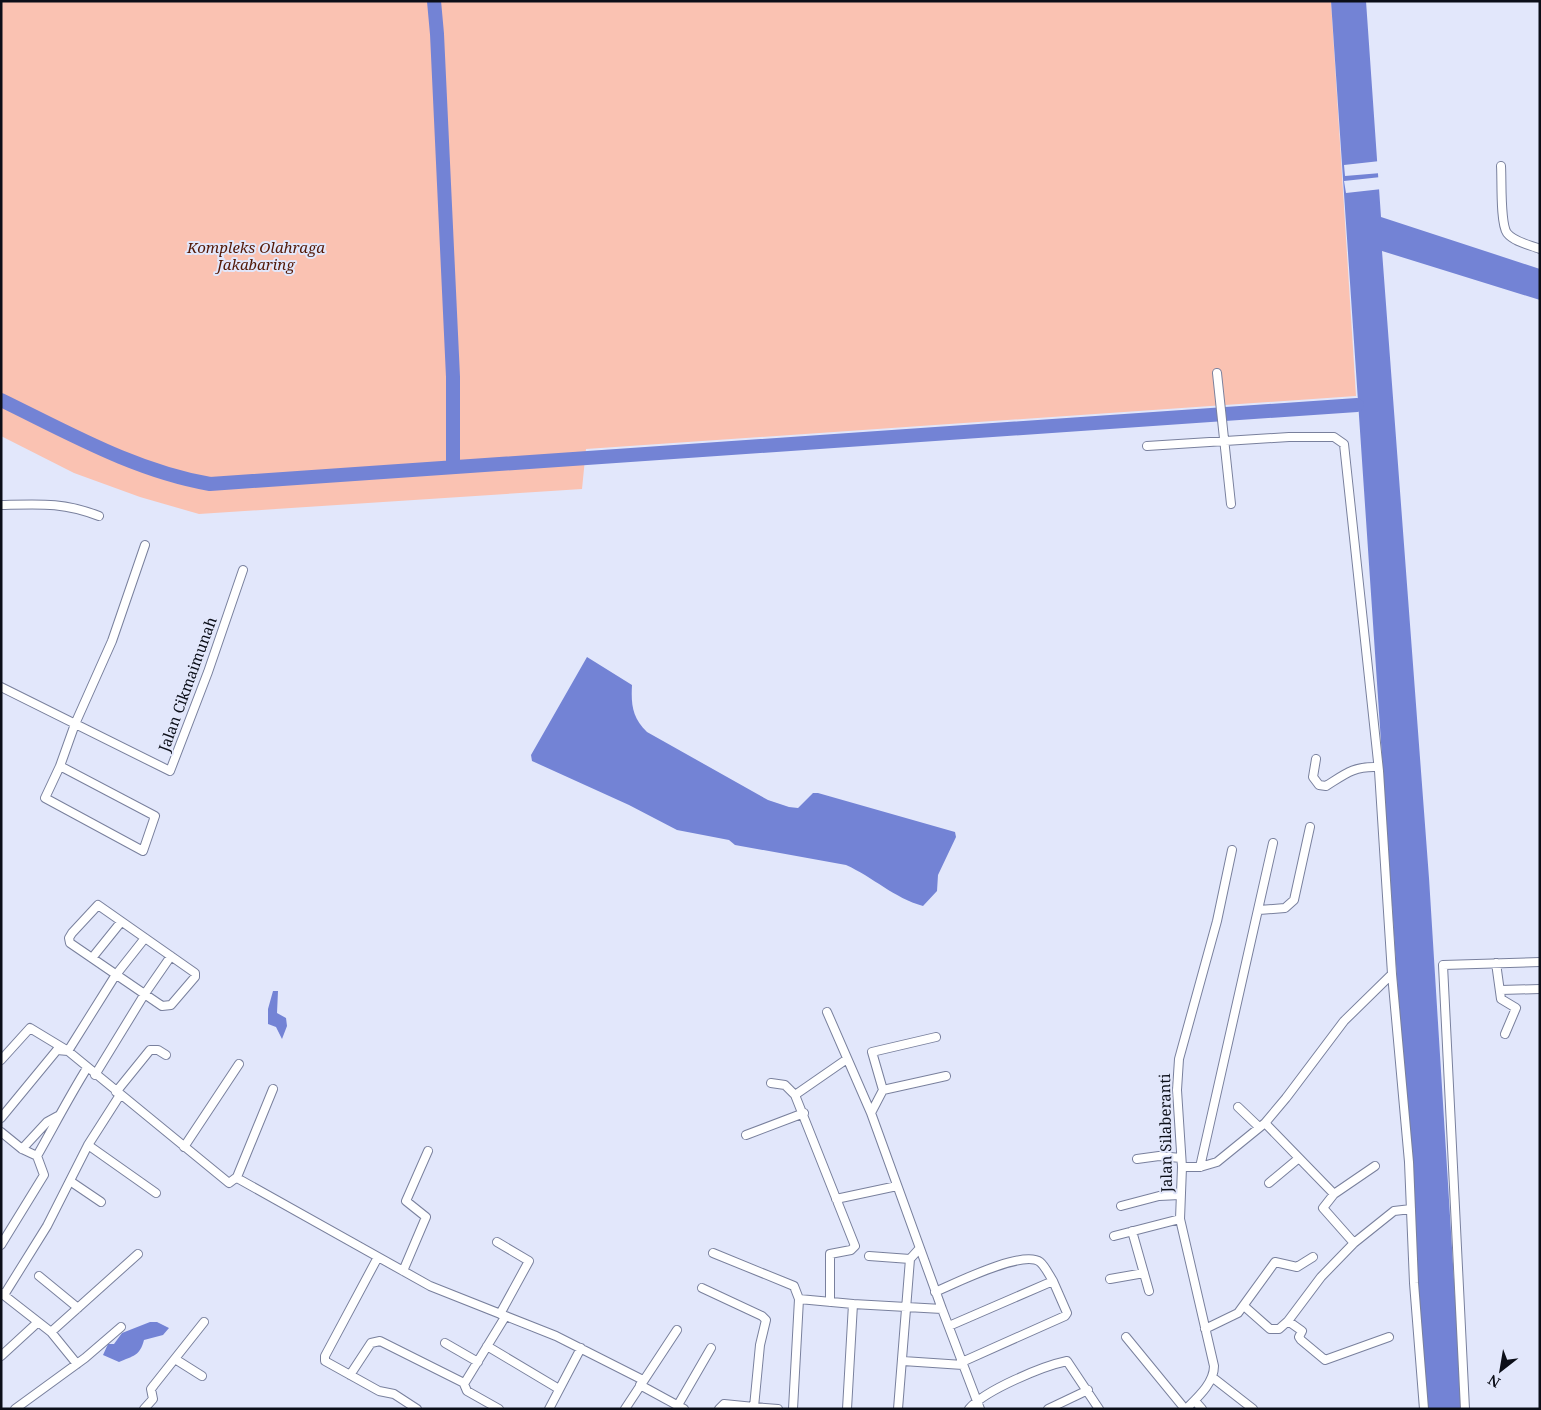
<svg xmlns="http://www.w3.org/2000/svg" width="1541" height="1410" font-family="'Noto Serif',serif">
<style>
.green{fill:#fac2b2}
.water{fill:#7383d5}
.pier{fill:#e2e7fb}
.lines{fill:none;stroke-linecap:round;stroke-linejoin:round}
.river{stroke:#7383d5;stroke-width:14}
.minor-casing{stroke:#79809d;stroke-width:10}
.minor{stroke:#fff;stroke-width:8}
.labels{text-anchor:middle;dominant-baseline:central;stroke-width:4;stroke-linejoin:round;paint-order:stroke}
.park-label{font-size:15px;font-style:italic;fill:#531806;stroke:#e2e7fb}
.street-label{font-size:15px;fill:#0b0e18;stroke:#e2e7fb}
</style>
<rect width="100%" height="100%" fill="#e2e7fb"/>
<!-- green -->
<path class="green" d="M1,1h1330l25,395 -770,53 -4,40 -383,25 -59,-17 -66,-24 -73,-37z"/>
<!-- water -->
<path class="water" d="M1331,1h35l15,216 159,52v31l-158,-49 47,627 33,531h-36z
M587,657l45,28c-1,19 0,33 15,47l121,68 21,7 9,1 15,-15h5l137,39 1,5 -18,38 -1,16 -14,15c-29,-8 -50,-29 -77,-41l-111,-20 -6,-5 -52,-10 -48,-25 -97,-44 -1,-6z
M273,991h5l-1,22 9,5 1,8 -5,13 -6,-12 -8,-3v-15z
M150,1322h7l12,6 -6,7 -19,5c-4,16 -11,16 -25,22l-16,-7 5,-11h6l8,-11z"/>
<!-- pier -->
<path class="pier" d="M1380,161l1,12 -36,3 -1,-11z
M1381,177l1,12 -36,4 -2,-12z"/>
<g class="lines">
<!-- river -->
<path class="river" d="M434,1l3,33 16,343v90
M1,400c68,33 134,71 209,84l1147,-79"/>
<defs>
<path id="minor" d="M1501,166c1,14 -1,57 6,67 7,9 23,12 33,16
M1217,373l14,131
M1147,446l142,-9h45l10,7 35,327 13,203 -48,47 -58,77 -21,25 -48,39 -17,5h-18
M1,505c39,-1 62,-3 98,11
M1,687l169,84 38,-99 35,-102
M1316,759l-3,18 6,8 7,1c19,-12 28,-20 51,-19
M60,766l95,50 -12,35 -98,-53z
M60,766l15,-42 37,-83 33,-96
M98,905l97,68v4l-24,28 -9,1 -92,-63 -1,-5 3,-5z
M1259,910l26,-2 9,-8 16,-73
M92,958l29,-36
M1496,963l5,36 15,9 -11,26
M1392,974l17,188 5,121 10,126
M1501,990l39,-1
M827,1012l44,101
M936,1037l-64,15 11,38 -12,23 71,196
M1,1060l29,-32 38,23 47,-75 30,-38
M95,1075l49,-80 27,-39
M771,1083l14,2 10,10 60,151 -4,4 -21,4v48
M883,1090l63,-14
M116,1092l34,-42h8l8,5
M795,1095l52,-36
M1238,1107l21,20
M1,1118l56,-68 11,1 161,132 8,-6 36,-88
M1265,1123l69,71 -11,14 31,35 40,-32 17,-2
M1,1132l21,17 15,7
M746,1135l58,-22
M88,1145l68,48
M184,1147l55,-83
M22,1149l25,-27 11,-6
M1137,1159l22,-3 22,2
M1200,1167l73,-324
M237,1178l193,108 126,50 87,44
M70,1181l31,21
M1269,1183l30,-25
M1334,1194l41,-28
M836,1199l61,-13
M1121,1206l38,-10 21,-1
M1132,1231l17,60
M1114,1236l66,-17
M497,1242l32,19 -29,53
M1,1245l43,-70 -7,-19c17,-30 32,-59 50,-88
M713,1253l81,33 5,13
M869,1256l41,3
M378,1257l-53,99v5l54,30 15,3 23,15
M403,1271l23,-54 -20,-16 22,-50
M39,1276l39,32
M1110,1279l34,-6
M702,1288l60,28 4,4 -6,25 -6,62 -30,-3 -5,5
M935,1292c19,-8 88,-43 105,-30 5,4 9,13 13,19l-104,45
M1,1293l50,39 26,32
M4,1295l43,-69 41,-81 32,-50
M1244,1306l26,23h9l9,-8 33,-44 33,-34
M1288,1321l14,10 -3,6 2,3 24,20 64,-23
M1205,1329l33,-16 37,-51 22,5 16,-10
M51,1332l87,-78
M1126,1337l59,72
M445,1343l33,19
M487,1346l72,43
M1,1356l36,-33
M175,1359l27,17
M903,1361l60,4
M962,1362l103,-46 2,-3 -14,-32
M350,1375l21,-32 9,-2 84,42
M1212,1377l41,32
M640,1385l44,24
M1195,1401l7,8
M678,1405l33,-57
M15,1409l70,-51 36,-31
M144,1409l9,-10 -2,-10 3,-4 50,-63
M499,1409l-32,-18 -3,-7 41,-67
M549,1409l32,-61
M625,1409l52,-79
M754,1409v-2l24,2
M793,1409l6,-110 54,5
M847,1409l6,-105 89,5 38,100
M898,1409l12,-150 9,-10
M969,1409c16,-19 74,-43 98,-48l32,48
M1048,1409l40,-19
M1186,1409c12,-12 28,-26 28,-43l-34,-147 2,-52 -5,-77 2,-31 38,-138 15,-71
M1465,1409l-22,-444 97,-3"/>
</defs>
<!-- minor casing -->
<use href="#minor" class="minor-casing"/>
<!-- minor -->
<use href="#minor" class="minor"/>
</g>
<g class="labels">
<!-- park labels -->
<g class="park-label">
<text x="256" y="247">Kompleks Olahraga<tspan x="256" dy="17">Jakabaring</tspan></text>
</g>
<!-- street labels -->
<g class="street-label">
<text transform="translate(187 684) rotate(-70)">Jalan Cikmaimunah</text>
<text transform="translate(1165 1133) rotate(-91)">Jalan Silaberanti</text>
</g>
</g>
<!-- border -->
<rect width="1541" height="1410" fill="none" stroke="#0b0e18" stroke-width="5"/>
<!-- north arrow -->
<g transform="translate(1501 1370) rotate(211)" stroke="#e2e7fb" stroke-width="4" paint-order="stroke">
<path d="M0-4L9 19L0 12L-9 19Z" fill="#0b0e18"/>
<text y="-8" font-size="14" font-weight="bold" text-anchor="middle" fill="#0b0e18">N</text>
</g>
</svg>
